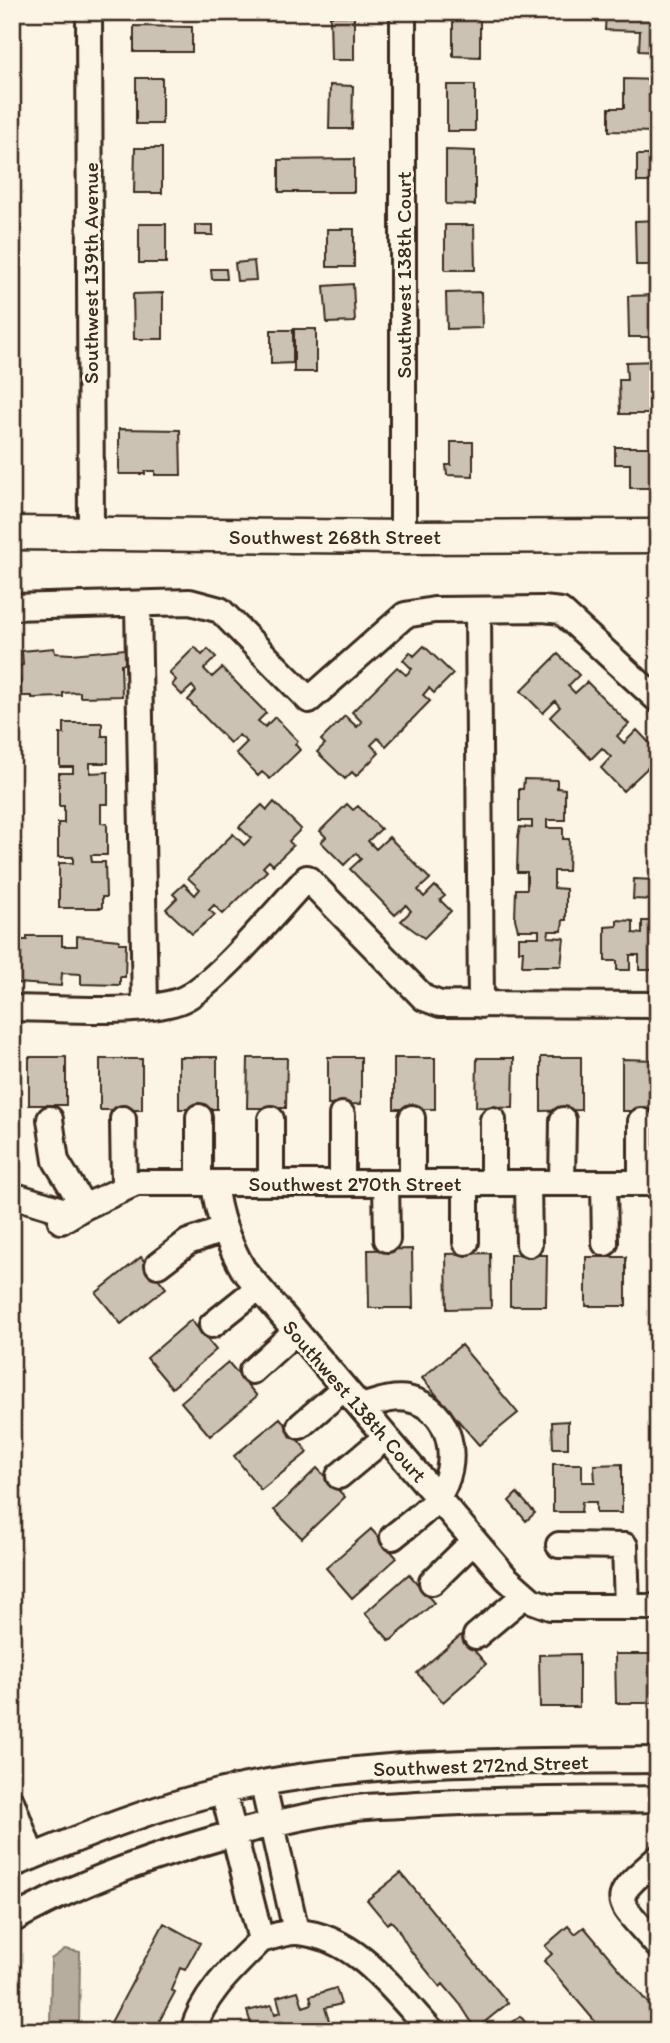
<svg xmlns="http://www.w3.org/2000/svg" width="670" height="2043" font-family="Itim,sans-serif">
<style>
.water{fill:#b7ad9e;stroke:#85796b;stroke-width:2}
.building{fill:#ccc2b3;stroke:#3b2a1e;stroke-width:2}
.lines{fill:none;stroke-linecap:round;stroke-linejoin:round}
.minor-casing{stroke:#3b2a1e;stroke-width:30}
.major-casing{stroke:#3b2a1e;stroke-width:37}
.minor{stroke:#fcf5e5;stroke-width:24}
.major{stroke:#fcf5e5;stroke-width:32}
.labels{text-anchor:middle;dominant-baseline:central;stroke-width:6;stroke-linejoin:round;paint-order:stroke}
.street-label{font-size:21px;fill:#3b2a1e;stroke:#fcf5e5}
</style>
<rect width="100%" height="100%" fill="#fcf5e5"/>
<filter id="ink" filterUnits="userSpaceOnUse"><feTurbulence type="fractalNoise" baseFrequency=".0143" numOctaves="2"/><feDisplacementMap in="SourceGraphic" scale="14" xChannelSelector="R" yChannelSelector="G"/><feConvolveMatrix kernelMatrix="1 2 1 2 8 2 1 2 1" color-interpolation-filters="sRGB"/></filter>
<g filter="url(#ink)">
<!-- water -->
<path class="water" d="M65,1949l15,3 -1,79h-29l1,-72z"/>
<!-- building -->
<path class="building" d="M453,12h27v45l-27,-1z
M606,12l52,1v39l-19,-1 1,-20 -35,-1z
M330,16h24v44h-23z
M134,26l58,1v25h-58z
M136,78h26v46h-26z
M624,79l34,1v52l-49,-1v-23h15z
M330,85l23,1 -1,43h-23z
M447,85h28v46h-28z
M135,148h27v45h-28z
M446,150l29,1v54l-29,-1z
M637,155h21v27h-21z
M354,159v33h-75v-32z
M658,220v45h-22l-1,-44z
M139,224h27v39h-27z
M195,225h18v10h-18z
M445,225h29l1,45h-30z
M327,229h27v38h-27z
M254,261l2,19 -19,1 -2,-18z
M211,269h15l1,10h-15z
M353,284l2,38 -28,1 -3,-37z
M481,292l1,36 -35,1 -1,-36z
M163,293v46h-29l-1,-45z
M658,295v42h-29l-1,-41z
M294,329h22v43h-22z
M271,330h22v33l-22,1z
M658,361v53h-38l-1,-34h8l-1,-18z
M119,429l61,1 1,45h-26v-4h-10v3h-26z
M451,442h22v34l-26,-1 -1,-10h5z
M615,447h43v41h-28v-24h-15z
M424,646l29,28 -19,19 -5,-5 -6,7 7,6 -44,45 -8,-8 -7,7 8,8 -23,23 -4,-4 -7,7 -28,-27 8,-8 -4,-4 24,-24 12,11 5,-5 -10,-10 45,-45 9,8 6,-6 -9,-9 7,-8 4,4z
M195,647l7,8 6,-6 8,8 -12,12 8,8 10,-9 44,45 -8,8 7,6 10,-10 23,24 -3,3 5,6 -30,29 -8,-7 -4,4 -22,-23 11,-11 -8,-7 -9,8 -42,-43 8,-9 -4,-5 -10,9 -10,-10 4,-5 -7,-7z
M54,648l1,5 16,1 54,-5 1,15h-5l1,32 -42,1v-5l-17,1v4l-31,1v-2h-11l-1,-18 -6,1 1,14 -3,1v-44h5l1,16 5,-1 -1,-14z
M558,654l21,21 -11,11 7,7 12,-11 42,42 -12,12 7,7 13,-13 21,22v6l-35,33 -22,-23 10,-11 -9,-9 -11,11 -41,-42 10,-10 -5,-6 -12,12 -22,-22z
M64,723h38v13h6v27h-18v10l18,-1v32h-7v19l6,1v31h-16l1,7h13l1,35h-4v11h-43v-45h14v-6h-15v-34h6v-17h-5v-33h14v-6h-13v-33h4z
M524,779l33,1v8l8,1v31h-18v8h16v11h6l-1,32h-14v17l12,1v31h-3l-1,11h-13l-1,6 16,1 -3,28h-39l1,-15h-4v-14h20v-7h-21l-3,-11 1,-30h11v-17h-10l1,-35 2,-10 12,1v-7h-13v-32h4z
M274,802l27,27 -12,12 4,5 -20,19 -4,-4 -6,6 4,4 -44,43 -9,-9 -5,5 6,5 -23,19 -26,-25 11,-11 -4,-4 11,-10 11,11 5,-6 -12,-11 45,-44 11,11 7,-7 -12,-11 23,-22 5,5z
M347,804l6,6 5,-4 23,23 -13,12 8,8 13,-12 41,42 -12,11 6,7 11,-11 10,10 -5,4 11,11 -27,27 -23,-17 10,-10 -5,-6 -11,10 -45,-46 11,-10 -5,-6 -12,12 -23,-23 5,-5 -6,-6z
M634,879l21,1v20l-22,-1z
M617,920l16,1v12l9,1v-13h16v49h-19v-15h-9v15h-13v-9h-12v-34l12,-1z
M27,936h35v10h15v-10l42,4v3h7l-1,34h-5v8l-39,-1v-10l-19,-1 -1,13 -44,-3v-12h-5v-15l6,1v-17h9z
M29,1057h37v48h-37z
M179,1057h38v52h-38z
M328,1057h33v47l-33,1z
M541,1057h40v53l-40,1z
M248,1058h39l-1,50h-39z
M394,1058h41v51h-41z
M477,1058h37l-1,50 -37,-1z
M100,1059h42v51h-42z
M622,1059l36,1v51h-36z
M412,1249l1,59h-44l-1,-58z
M490,1253l1,55 -44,1 -1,-55z
M510,1255h37l-1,51h-36z
M141,1257l25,31 -45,36 -25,-31z
M586,1257h40v49h-40z
M191,1320l25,30 -44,38 -25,-30z
M461,1345l57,68 -39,32 -57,-67z
M228,1362l29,34 -47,40 -29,-34z
M280,1418l28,34 -47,38 -27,-34z
M568,1421v27h-15l-1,-26z
M553,1464h29v18h13l-1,-17 28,-1v49h-26v-11h-14l-1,10h-28z
M317,1468l28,29 -43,41 -28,-28z
M517,1493l18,20 -9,8 -17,-20z
M371,1529l26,29 -45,40 -26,-30z
M409,1574l25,29 -44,38 -25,-28z
M461,1635l25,29 -43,38 -26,-29z
M579,1654v53h-39l-1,-52z
M615,1654h42v49h-41z
M401,1873l107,130 -32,26 -16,-25 -17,-20 -3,3 -30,-37 -14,-24 -5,-5 -4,3 -20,-24z
M164,1923l36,20 -15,27 -5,-2 -2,5 -7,17 4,2 -21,39h-32l-12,-7z
M568,1926l7,8 9,-7 74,88v16h-55l-59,-70 8,-7 -7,-8z
M336,1988l5,16 -16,4 7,22 -67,1 -1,-3 -11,3 -6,-20 25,-6 3,9 6,-2 -4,-15 21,-6 5,16 9,-3 -2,-8z
M520,2016l13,15h-31z"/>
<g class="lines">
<defs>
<path id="minor" d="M89,12l2,522
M403,12v525
M138,604l7,404
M12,607l178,-5 30,8 89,90 96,-85 29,-5 109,-1 18,2 97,89
M478,612l3,393
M12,1008c48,0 122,8 167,-7 33,-11 100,-94 128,-123l117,120 16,6 218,1
M342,1115v68
M199,1117v66
M50,1119l6,42 28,46
M123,1119l1,68
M271,1119v64
M493,1120v63
M214,1183c4,33 13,57 29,86l263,309 25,22 19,7h108
M386,1183l1,56
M412,1183v-65
M466,1183v59
M528,1183l1,61
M562,1183l1,-63
M604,1183l1,60
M641,1183v-62
M12,1195l60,18
M61,1221l23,-14 52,-24h522
M158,1265l30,-23 35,-12
M212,1325l46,-37
M252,1371l44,-40
M361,1407c14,-4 31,-11 47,-8 45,9 54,65 29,99 -10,14 -30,27 -44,39
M300,1426l44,-38
M339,1476l47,-39
M559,1545l66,1 2,61
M432,1582l42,-41
M476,1636l49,-41
M263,1785l33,146
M223,1791l38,149
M12,1803l20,54
M658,1858c-52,45 -43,38 0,88
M12,1865c69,-28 138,-57 211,-74 143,-32 289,-30 435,-31
M12,1920c95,-54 230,-94 337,-111 23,-4 47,-3 69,-5 80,-5 160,-4 240,-5
M261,1940c11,-3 26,-9 37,-8 59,5 96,59 133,99
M193,2031c10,-37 42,-65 68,-91"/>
<path id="major" d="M12,533l391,4 255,-1"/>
</defs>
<!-- minor casing -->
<use href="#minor" class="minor-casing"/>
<!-- major casing -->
<use href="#major" class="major-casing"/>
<!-- minor -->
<use href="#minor" class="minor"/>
<!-- major -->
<use href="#major" class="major"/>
</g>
</g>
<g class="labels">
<!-- street labels -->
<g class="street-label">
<text transform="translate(90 273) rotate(-90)">Southwest 139th Avenue</text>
<text transform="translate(403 275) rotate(-90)">Southwest 138th Court</text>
<text x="335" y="536">Southwest 268th Street</text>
<text x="355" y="1183">Southwest 270th Street</text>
<text transform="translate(355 1401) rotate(49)">Southwest 138th Court</text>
<text transform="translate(481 1765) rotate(-2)">Southwest 272nd Street</text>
</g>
</g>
<!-- margin -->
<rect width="670" height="2043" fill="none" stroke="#fcf5e5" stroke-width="42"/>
<rect x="21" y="21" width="628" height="2001" fill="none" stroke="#3b2a1e" stroke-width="2.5" filter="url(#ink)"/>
</svg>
